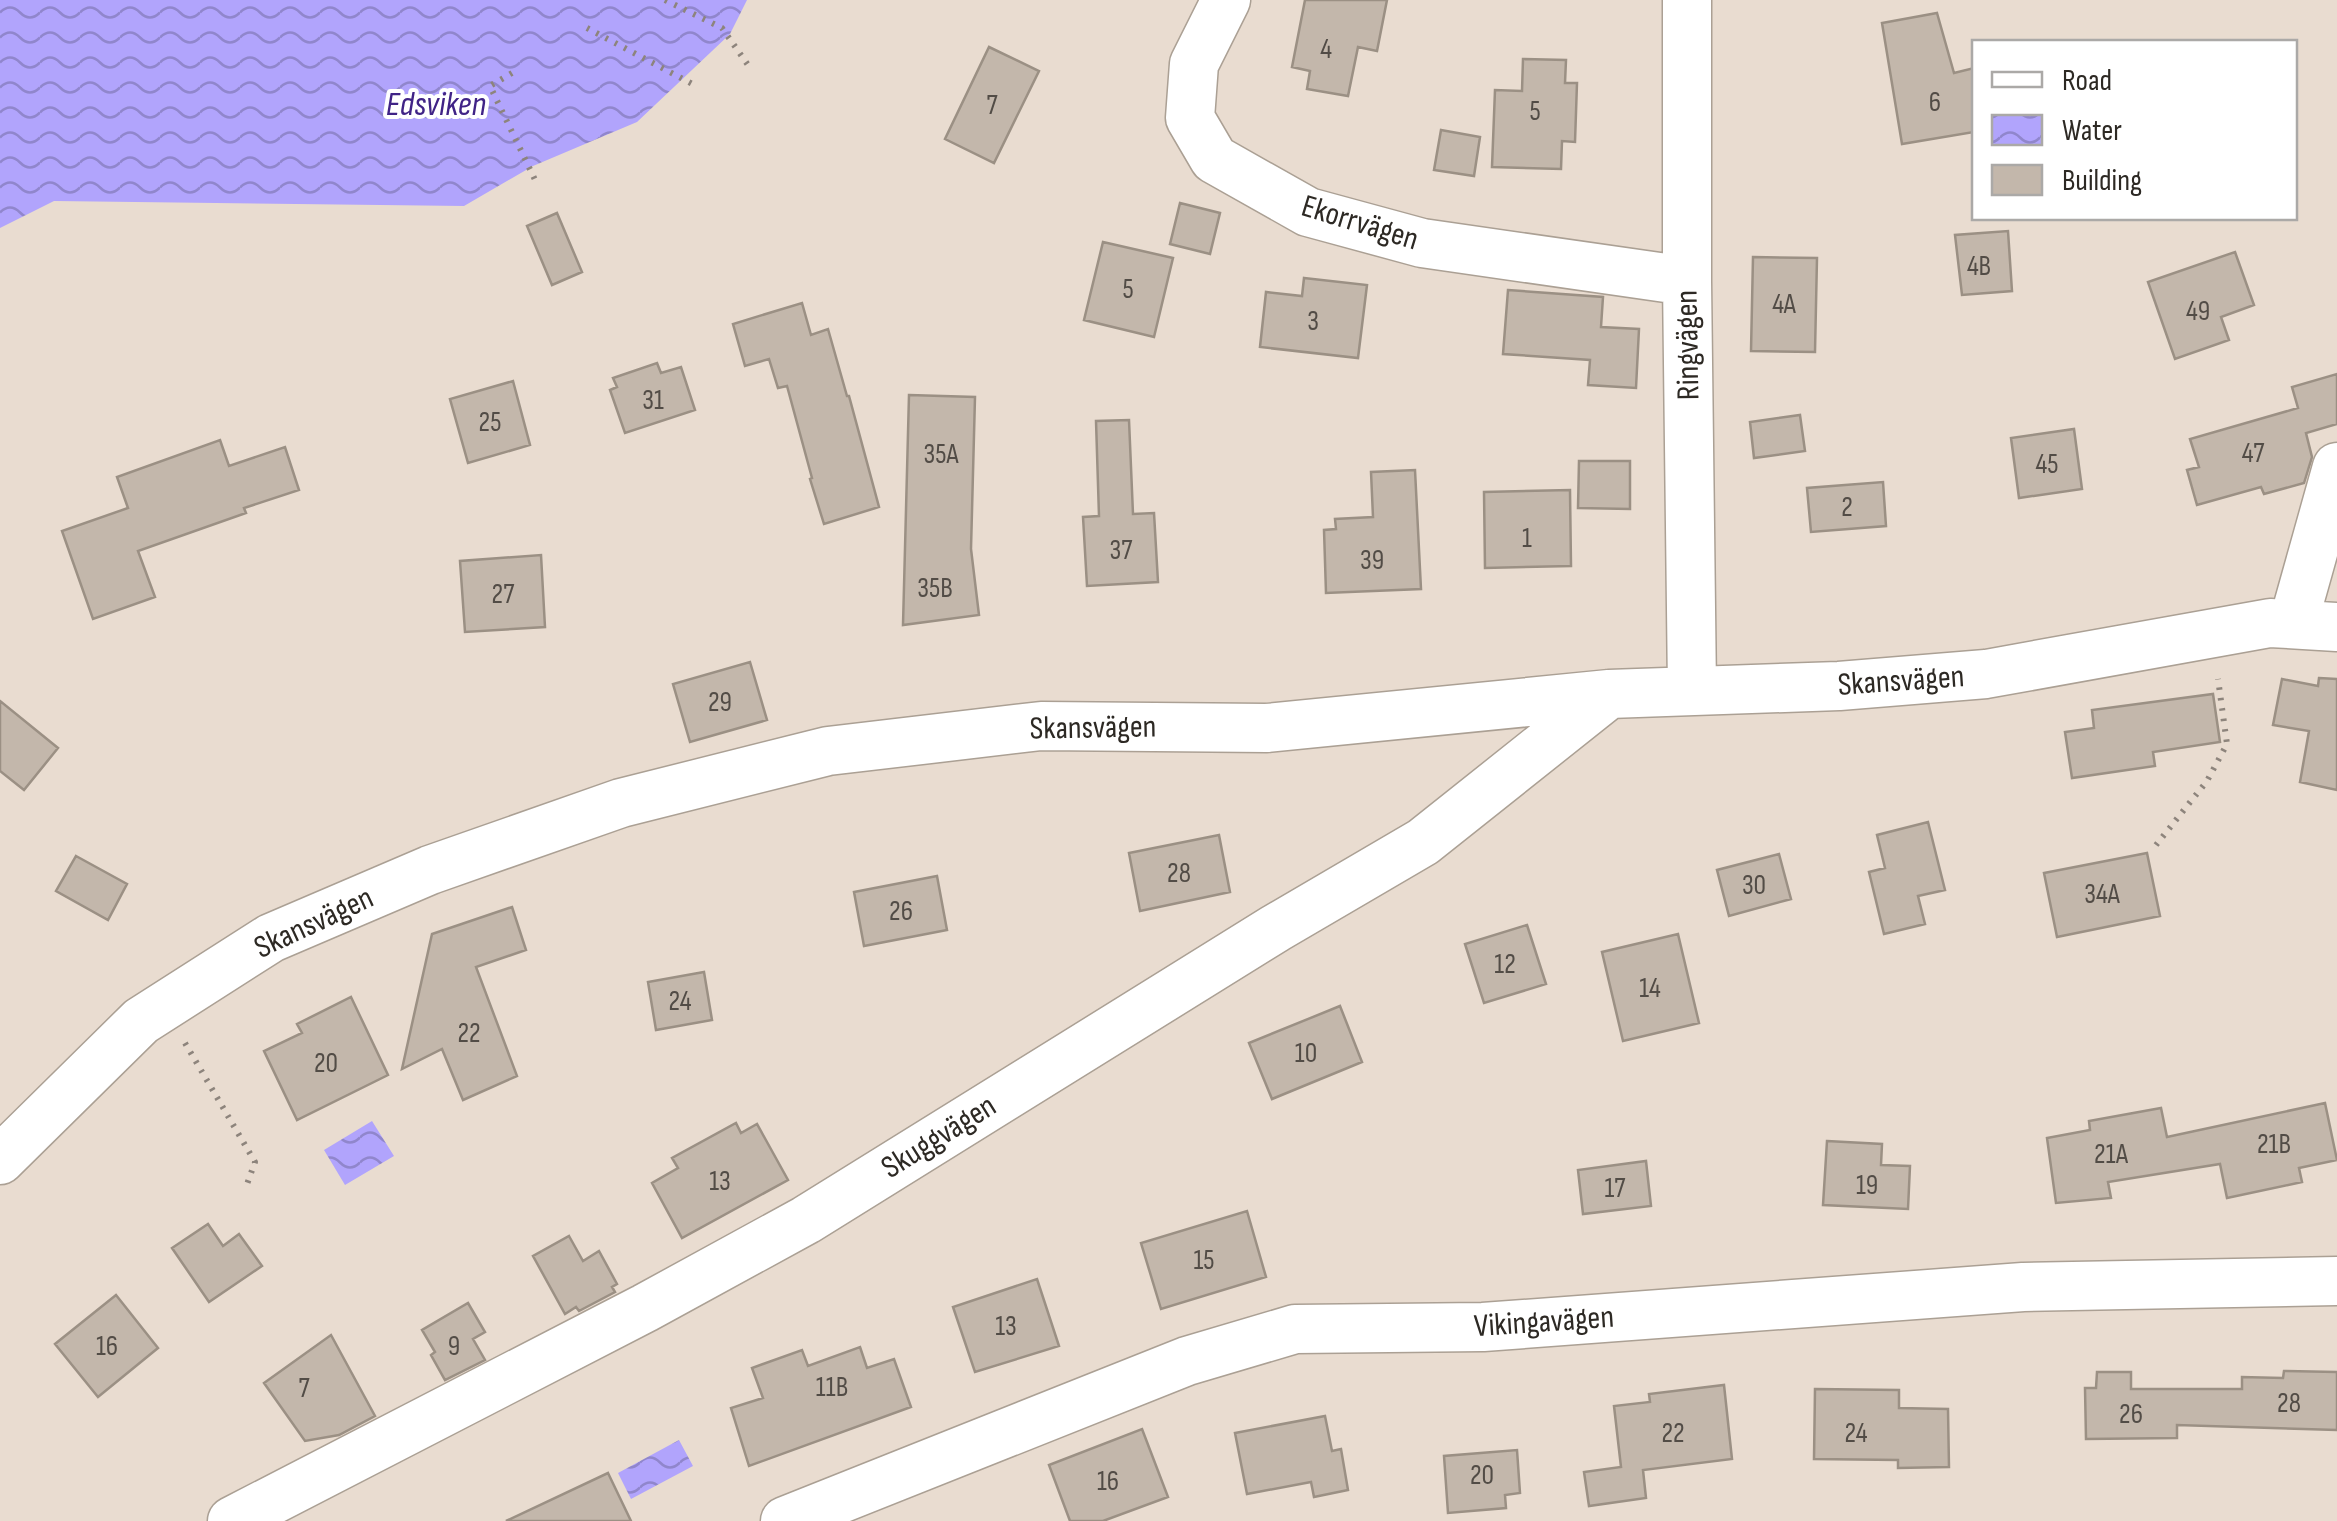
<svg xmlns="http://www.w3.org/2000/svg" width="2337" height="1521" font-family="'Sofia Sans Condensed',sans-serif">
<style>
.water{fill:url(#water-waves)}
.building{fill:#c3b7ab;stroke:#9b9084;stroke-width:2.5}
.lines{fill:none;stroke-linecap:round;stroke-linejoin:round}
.minor-casing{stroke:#aba094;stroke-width:51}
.path{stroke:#8d847c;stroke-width:6;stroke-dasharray:2.5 8;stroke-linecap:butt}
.minor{stroke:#fff;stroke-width:48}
.labels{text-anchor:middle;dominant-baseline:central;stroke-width:8;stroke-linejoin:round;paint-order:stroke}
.number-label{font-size:28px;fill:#524c46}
.street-label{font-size:32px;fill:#2d2924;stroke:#fff}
.water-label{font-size:35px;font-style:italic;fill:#402386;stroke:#fff}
</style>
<defs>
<pattern id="water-waves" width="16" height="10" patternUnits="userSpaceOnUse" patternTransform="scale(2.5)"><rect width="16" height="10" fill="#b1a4fc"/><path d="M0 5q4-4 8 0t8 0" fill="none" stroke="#9086cc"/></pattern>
</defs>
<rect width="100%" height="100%" fill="#e9dcd0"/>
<!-- water -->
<path class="water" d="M0,0h747l-17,34 -93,88 -104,44 -69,40 -410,-5 -54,27z
M372,1121l22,35 -49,29 -21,-35z
M679,1440l14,26 -62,33 -13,-26z"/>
<!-- building -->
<path class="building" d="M1305,0h82l-10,51 -19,-4 -10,49 -41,-7 3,-18 -18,-4z
M1937,13l17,60 20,-5v64l-72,12 -20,-121z
M989,47l50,24 -45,92 -49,-24z
M1523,59l43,1 -1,23h12l-2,59 -13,-1 -1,28 -69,-2 3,-77 27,1z
M1441,130l39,7 -6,39 -40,-6z
M1180,203l40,10 -10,41 -40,-10z
M557,213l25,59 -30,13 -25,-59z
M2008,231l4,60 -50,4 -7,-60z
M1103,242l70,16 -19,79 -70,-17z
M2235,252l19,53 -33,12 8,23 -54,19 -27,-77z
M1753,257l64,1 -2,94 -64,-1z
M1304,278l63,7 -9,73 -98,-11 6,-55 36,4z
M1508,290l95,7 -2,30 38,2 -3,59 -48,-3 2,-25 -87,-6z
M802,303l9,32 17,-6 19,67h2l30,111 -55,17 -14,-45 2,-1 -25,-92 -9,2 -9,-29 -24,7 -12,-42z
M657,363l4,10 20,-6 14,43 -70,23 -15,-43 7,-3 -4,-9z
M2337,374v50l-31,9 6,24 -8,26 -40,11 -3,-7 -64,18 -10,-35 12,-3 -9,-28 108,-31 -6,-21z
M513,381l17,64 -62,18 -18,-64z
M909,395l66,2 -4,152 8,66 -76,10z
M1800,415l5,36 -51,7 -4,-36z
M1129,420l4,94 21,-1 4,69 -71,4 -4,-69 16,-1 -3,-95z
M2074,429l8,60 -63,9 -8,-60z
M220,440l9,26 56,-19 14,43 -55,18 2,5 -108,38 17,46 -62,22 -31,-88 66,-23 -11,-31z
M1579,461h51v48l-52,-1z
M1415,470l6,119 -95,4 -2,-63 12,-1 -1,-10 38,-2 -2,-45z
M1883,482l3,44 -75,6 -4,-44z
M1570,490l1,76 -86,2 -1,-76z
M541,555l4,72 -80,5 -5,-71z
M750,662l17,58 -77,22 -17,-58z
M2319,678l18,1v111l-37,-8 9,-51 -36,-6 9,-46 36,7z
M2213,694l7,48 -67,10 2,14 -83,12 -7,-46 29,-4 -2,-18z
M0,701l58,47 -34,42 -24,-19z
M1928,822l17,68 -27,6 7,28 -41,10 -15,-62 16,-4 -8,-33z
M1219,835l11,57 -90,19 -11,-58z
M2147,853l13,63 -103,21 -13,-64z
M1779,854l12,45 -62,17 -12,-46z
M76,856l51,28 -19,36 -52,-29z
M937,876l10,54 -83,16 -10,-54z
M512,907l14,43 -50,17 41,109 -54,24 -21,-51 -40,20 30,-135z
M1527,925l19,59 -62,19 -19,-59z
M1678,934l21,89 -76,18 -21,-89z
M704,972l8,48 -56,10 -8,-48z
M351,997l37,78 -91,45 -33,-69 38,-18 -5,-9z
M1340,1006l22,56 -90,37 -23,-56z
M2325,1103l12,57 -38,8 3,14 -75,16 -7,-34 -112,18 3,16 -55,5 -9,-65 43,-8 -1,-9 72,-13 6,29z
M736,1123l5,10 16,-9 31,56 -106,58 -30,-55 26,-15 -6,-10z
M1827,1141l55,3 -1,21 29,1 -2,43 -85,-4z
M1646,1161l5,45 -68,8 -5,-44z
M1247,1211l19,66 -105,32 -20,-66z
M208,1224l15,22 16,-12 23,32 -53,36 -37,-54z
M569,1236l14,25 16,-10 18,33 -5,3 3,5 -36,19 -3,-4 -11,7 -32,-58z
M1037,1279l22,67 -84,26 -22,-65z
M116,1295l42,53 -60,49 -43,-53z
M468,1303l17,29 -12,7 12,21 -40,20 -14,-25 4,-3 -13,-22z
M331,1335l44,81 -36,19 -34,6 -41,-58z
M860,1347l7,21 27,-9 17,48 -162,59 -18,-58 32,-10 -11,-30 50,-18 6,16z
M2284,1371l53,1v58l-160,-5v13l-91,1 -1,-51h11l1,-16h34v17h111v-12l41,1z
M1724,1385l8,74 -89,11 3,28 -57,8 -5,-34 37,-5 -7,-61 36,-4 -1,-8z
M1815,1389l84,1v18l49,1 1,58 -51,1v-8l-84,-1z
M1325,1416l7,35 9,-2 7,41 -34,7 -3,-15 -64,12 -12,-61z
M1142,1429l26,68 -65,24h-33l-21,-56z
M1517,1450l3,43 -15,2 1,13 -58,5 -4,-57z
M608,1473l23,48h-125z"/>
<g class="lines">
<defs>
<path id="minor" d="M1226,0l-32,64 -4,54 24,41 94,53 114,31 265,38
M1687,0v281l5,409
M2293,624l44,-157
M0,1160l141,-139 130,-83 159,-68 191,-67 207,-52 213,-25 226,2 342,-34 230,-8 147,-12 284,-51 67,4
M232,1521l413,-213 161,-88 470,-292 147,-86 186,-148
M785,1521l402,-160 108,-32 188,-2 540,-40 314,-6"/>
</defs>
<!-- minor casing -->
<use href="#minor" class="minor-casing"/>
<!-- path -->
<path class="path" d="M665,0l57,28 26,37
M587,28l111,59
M512,73l-22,13 47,98
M2156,845l51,-64 20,-37 -9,-65
M185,1043l70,119 -9,25"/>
<!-- minor -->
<use href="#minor" class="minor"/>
</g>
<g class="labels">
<!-- number labels -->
<g class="number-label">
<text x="1326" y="49">4</text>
<text x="1935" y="102">6</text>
<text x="992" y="105">7</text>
<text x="1535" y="111">5</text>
<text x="1979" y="266">4B</text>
<text x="1128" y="289">5</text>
<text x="1784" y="304">4A</text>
<text x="2198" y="311">49</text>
<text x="1313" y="321">3</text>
<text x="653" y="400">31</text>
<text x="490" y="422">25</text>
<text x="2253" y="453">47</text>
<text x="941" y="454">35A</text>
<text x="2047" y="464">45</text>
<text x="1847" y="507">2</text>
<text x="1527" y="538">1</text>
<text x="1121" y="550">37</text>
<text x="1372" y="560">39</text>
<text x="935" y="588">35B</text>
<text x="503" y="594">27</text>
<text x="720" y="702">29</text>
<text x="1179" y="873">28</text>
<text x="1754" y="885">30</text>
<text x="2102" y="894">34A</text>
<text x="901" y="911">26</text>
<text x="1505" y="964">12</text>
<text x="1650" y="988">14</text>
<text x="680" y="1001">24</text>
<text x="469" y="1033">22</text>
<text x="1306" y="1053">10</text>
<text x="326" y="1063">20</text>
<text x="2274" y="1144">21B</text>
<text x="2111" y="1154">21A</text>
<text x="720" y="1181">13</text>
<text x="1867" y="1185">19</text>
<text x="1615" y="1188">17</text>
<text x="1204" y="1260">15</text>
<text x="1006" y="1326">13</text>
<text x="107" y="1346">16</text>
<text x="454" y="1346">9</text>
<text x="832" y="1387">11B</text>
<text x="304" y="1388">7</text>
<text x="2289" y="1403">28</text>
<text x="2131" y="1414">26</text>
<text x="1673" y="1433">22</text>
<text x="1856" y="1433">24</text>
<text x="1482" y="1475">20</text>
<text x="1108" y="1481">16</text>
</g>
<!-- street labels -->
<g class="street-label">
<text transform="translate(1360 223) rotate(17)">Ekorrvägen</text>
<text transform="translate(1688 345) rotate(-91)">Ringvägen</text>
<text transform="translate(1901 681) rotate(-4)">Skansvägen</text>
<text transform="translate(1093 728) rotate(-1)">Skansvägen</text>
<text transform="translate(314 923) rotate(-25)">Skansvägen</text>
<text transform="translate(939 1137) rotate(-32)">Skuggvägen</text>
<text transform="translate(1544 1322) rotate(-4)">Vikingavägen</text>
</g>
<!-- water labels -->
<g class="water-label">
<text x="436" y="104">Edsviken</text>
</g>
</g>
<!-- legend -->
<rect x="1972" y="40" width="325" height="180" fill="#ffffff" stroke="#aba9a7" stroke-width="2.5"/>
<rect x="1992" y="72" width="50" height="15" fill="#ffffff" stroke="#aba9a7" stroke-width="2.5"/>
<text x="2062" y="90" font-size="30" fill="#2d2924">Road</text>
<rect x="1992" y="115" width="50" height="30" fill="url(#water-waves)" stroke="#aba9a7" stroke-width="2.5"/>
<text x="2062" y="140" font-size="30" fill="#2d2924">Water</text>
<rect x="1992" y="165" width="50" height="30" fill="#c3b7ab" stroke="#aba9a7" stroke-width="2.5"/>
<text x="2062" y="190" font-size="30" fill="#2d2924">Building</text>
</svg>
